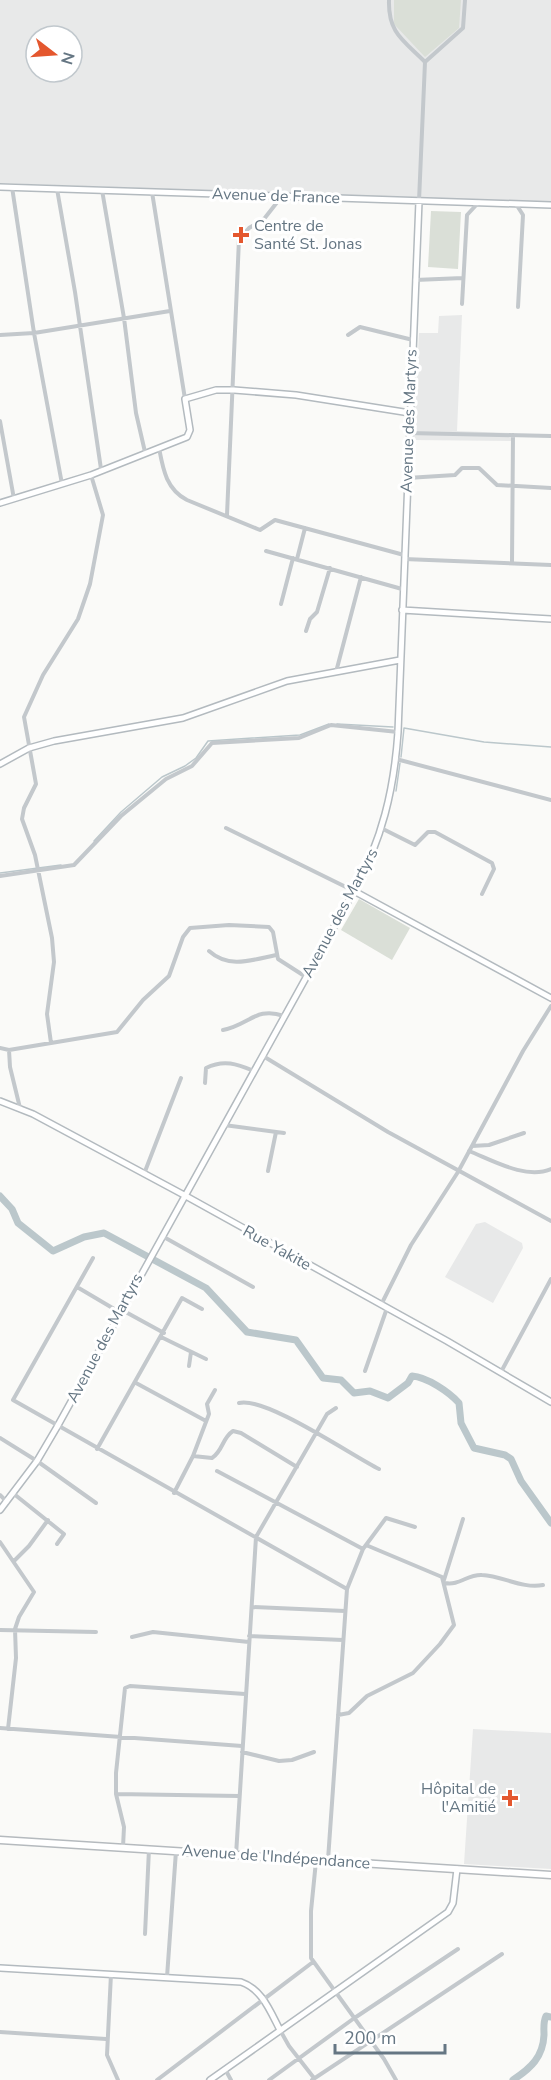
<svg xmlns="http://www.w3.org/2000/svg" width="551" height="2080" font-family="'Nunito Sans',sans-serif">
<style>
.built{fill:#e8e9e9;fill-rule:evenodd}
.green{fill:#dadfd7}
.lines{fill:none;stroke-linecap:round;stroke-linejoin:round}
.stream{stroke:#bbc7cb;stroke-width:1.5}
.river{stroke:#bbc7cb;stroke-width:7}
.secondary-casing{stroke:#b3babf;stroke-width:8}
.primary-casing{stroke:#b5babe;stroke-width:9}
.street{stroke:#c3c8cc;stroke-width:4}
.secondary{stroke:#fff;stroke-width:5}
.primary{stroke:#fff;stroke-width:6}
.poi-dot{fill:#e4572e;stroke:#fff;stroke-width:2}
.labels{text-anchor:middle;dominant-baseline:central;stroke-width:6;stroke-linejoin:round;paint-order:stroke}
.street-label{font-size:16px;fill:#657683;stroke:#fff}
.poi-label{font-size:16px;fill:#657683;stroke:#fff;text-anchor:start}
</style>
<rect width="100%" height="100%" fill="#fafaf8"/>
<!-- built -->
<path class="built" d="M0,0h551v203l-551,-20zM36,36h36v36h-36z
M462,315l-5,116 54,2v8l-98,-1 6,-107h19l1,-17z
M485,1222l37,21 1,5 -30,55 -48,-26 31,-53z
M473,1729l78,4v136l-87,-5z"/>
<!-- green -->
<path class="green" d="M394,0h67l-2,28 -34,29 -31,-33z
M431,211l30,1 -3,57 -30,-2z
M359,899l51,29 -18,32 -51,-30z"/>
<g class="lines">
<!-- stream -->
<path class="stream" d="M337,724l56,3
M401,757l3,-29 80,14 67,5
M396,791l4,-28
M94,841l27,-29 41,-35 23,-11 11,-8 12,-17 92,-6 29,-11
M0,873l61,-8"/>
<!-- river -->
<path class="river" d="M0,1196l12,13 6,14 35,28 31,-14 20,-4 102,55 41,44 49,8 27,38 18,2 13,13 16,-2 18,7 20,-15 4,-7c15,1 37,16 47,27l2,20 13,25 31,7 6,4 10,22 30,42
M513,2080c18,-12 30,-23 31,-45 0,-7 -1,-13 2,-19l5,1"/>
<defs>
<path id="secondary" d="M0,187l551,18
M0,503l91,-28 96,-38 3,-7 -5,-31 31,-9h18l62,5 114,18
M402,610l149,9
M0,764l29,-16 25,-7 129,-23 104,-37 113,-21
M354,891l197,107
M0,1101l33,13 151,81 263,146 104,61
M0,1510l37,-49 20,-34 297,-536c28,-51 40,-101 44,-159l21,-531
M0,1968l241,14c21,7 29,29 39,48
M210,2080l238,-168 5,-9 4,-34"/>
<path id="primary" d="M0,1840l551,35"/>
</defs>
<!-- secondary casing -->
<use href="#secondary" class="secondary-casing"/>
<!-- primary casing -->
<use href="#primary" class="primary-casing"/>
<!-- street -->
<path class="street" d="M389,0c-1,33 14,40 36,62
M425,62l38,-34 2,-28
M12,187l22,146 28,151
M57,189l18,103 26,177
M102,190l22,128 12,95 9,39
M152,192l33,207
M419,201l6,-139
M516,204l7,11 -5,92
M415,280l48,-2
M462,304l5,-89 12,-13
M0,335l34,-2 136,-22
M348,335l12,-8 53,13
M0,421l14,78
M408,433l143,3
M159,448c4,21 7,41 28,52l73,30 15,-10 129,35
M407,478l48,-3 7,-7h17l18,17 54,3
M227,515l12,-276 10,-11 15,-9 18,-23
M266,551l136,38
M297,559l8,-31
M404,559l147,6
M512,563l1,-128
M281,604l12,-46
M306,631l4,-12 7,-7 13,-44
M336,672l25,-95
M396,759l155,41
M226,828l128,63
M383,829l32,16 13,-13h7l57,31 2,6 -12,25
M0,876l74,-11 47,-49 45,-37 26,-13 20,-23 87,-5 32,-13 67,7
M209,951c20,18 43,9 67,4
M223,1030c26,-5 33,-24 61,-14
M51,1043l-4,-29 7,-52 -2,-24 -17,-83 -13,-36 2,-11 12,-24 -12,-67 19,-42 35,-56 12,-35 13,-69 -12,-40
M0,1048l9,2 108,-18 26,-32 26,-24 14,-39 7,-9 39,-3 40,2 4,5 5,27 28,18
M9,1050l1,17 10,41
M263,1056l125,76 163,89
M205,1083l1,-15c18,-9 31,-4 48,3
M224,1125l60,8
M472,1146l17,-1 35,-12
M469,1151c23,9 57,29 82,18
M268,1171l8,-39
M144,1174l37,-96
M162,1236l91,51
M93,1258l-80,142 334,189 -19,271
M77,1287l44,26
M381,1305l30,-60 47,-73 65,-121 28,-45
M122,1310l42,23
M161,1337l45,22
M189,1366l2,-14
M365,1371l22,-63
M501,1372l50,-93
M136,1383l70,38
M239,1403c26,-7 112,52 140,66
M0,1438l37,23 59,42
M97,1449l85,-151 20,11
M193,1456l19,2c11,-7 10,-20 21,-27l8,2 56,34
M217,1471l146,78
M174,1493l19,-37 16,-42 -2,-10 8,-14
M14,1494l50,40 -7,10
M0,1495l7,7
M0,1542l34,50 -15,25 -4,12 1,29 -8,71
M14,1561l15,-15 19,-26
M444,1580l19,-61
M445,1583c14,3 23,-9 37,-8 21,1 40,14 61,10
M347,1589l16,-40 23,-31 29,9
M252,1607l93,4
M0,1630l96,2
M249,1636l94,4
M132,1637l21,-5 96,10
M338,1715l11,-2 18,-17 46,-23 27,-29 14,-19 -12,-48 -76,-32
M0,1728l242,18
M242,1752l37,9 13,-1 22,-8
M116,1794l123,2
M123,1847l1,-20 -8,-33v-21l9,-85 5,-2 115,8
M236,1855l20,-318 71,-123 9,-6
M316,1861l-5,50v47l73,101 12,21
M145,1934l4,-85
M111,1974l-4,81 11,25
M167,1977l9,-126
M280,2030l9,16 25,32
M0,2032l106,7
M225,2069l6,11
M157,2080l156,-118
M269,2080l84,-61 105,-70
M312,2080l190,-126"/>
<!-- secondary -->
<use href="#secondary" class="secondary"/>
<!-- primary -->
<use href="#primary" class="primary"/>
</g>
<!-- markers -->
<g class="poi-dot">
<path d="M238 226h6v6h6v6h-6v6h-6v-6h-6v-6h6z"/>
<path d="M507 1789h6v6h6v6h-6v6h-6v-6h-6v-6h6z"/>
</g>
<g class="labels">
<!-- street labels -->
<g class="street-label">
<text transform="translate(276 196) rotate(2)">Avenue de France</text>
<text transform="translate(409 421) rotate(-88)">Avenue des Martyrs</text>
<text transform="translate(340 913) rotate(-62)">Avenue des Martyrs</text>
<text transform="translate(277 1248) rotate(29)">Rue Yakite</text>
<text transform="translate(105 1338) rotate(-62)">Avenue des Martyrs</text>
<text transform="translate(276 1857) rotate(4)">Avenue de l'Indépendance</text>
</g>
<!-- poi labels -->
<g class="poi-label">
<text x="254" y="226">Centre de<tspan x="254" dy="18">Santé St. Jonas</tspan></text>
<text x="496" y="1789" text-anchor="end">Hôpital de<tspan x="496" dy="18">l'Amitié</tspan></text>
</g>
</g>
<!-- north arrow -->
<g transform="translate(54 54) rotate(107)"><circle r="28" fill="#ffffff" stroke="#c1c8cd" stroke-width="1.5"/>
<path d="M0-4.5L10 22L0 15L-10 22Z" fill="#e4572e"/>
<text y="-9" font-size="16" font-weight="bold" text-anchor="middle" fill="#657683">N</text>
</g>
<!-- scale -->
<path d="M335 2044v9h110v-9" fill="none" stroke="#657683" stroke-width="3"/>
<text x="344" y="2044" font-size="18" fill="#657683" stroke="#ffffff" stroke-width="4.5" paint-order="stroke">200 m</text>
</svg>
